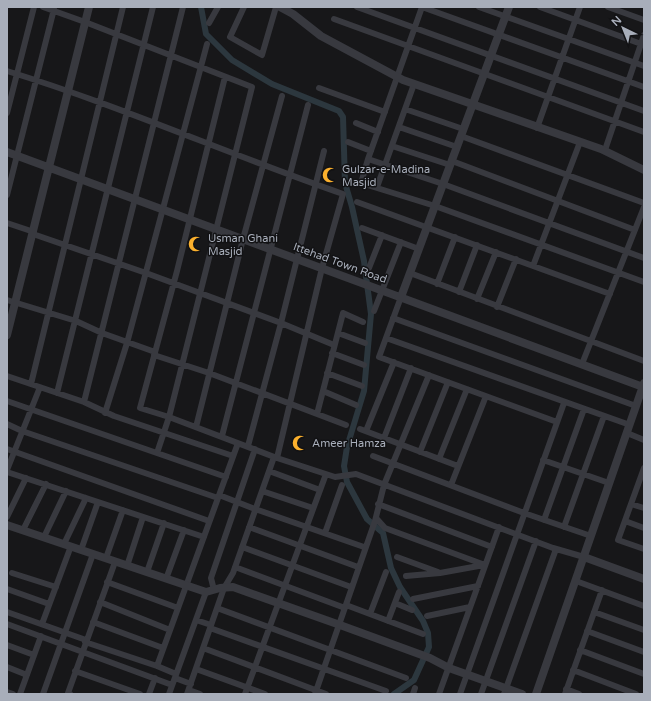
<svg xmlns="http://www.w3.org/2000/svg" width="651" height="701" font-family="'Varela Round',sans-serif">
<style>
.lines{fill:none;stroke-linecap:round;stroke-linejoin:round}
.canal{stroke:#2c373e;stroke-width:6}
.minor{stroke:#38393f;stroke-width:6}
.tertiary{stroke:#38393f;stroke-width:8}
.labels{text-anchor:middle;dominant-baseline:central;stroke-width:3;stroke-linejoin:round;paint-order:stroke}
.poi-label{font-size:11px;fill:#a8aeba;stroke:#121214;text-anchor:start}
.street-label{font-size:11px;fill:#a8aeba;stroke:#121214}
</style>
<rect width="100%" height="100%" fill="#171719"/>
<g class="lines">
<!-- canal -->
<path class="canal" d="M201,7l5,27 26,26 40,24 67,27 4,6 2,66 7,24 12,54 7,53 -7,77 -17,56 -3,19 3,16 20,37 16,14 8,35 9,19 23,34 5,12 1,14 -15,33 -20,14"/>
<!-- minor -->
<path class="minor" d="M43,7l42,15 167,65 -83,330 108,41 58,19 21,-3 197,74 31,9
M244,7l-14,30 32,18 14,-48
M357,7l287,104
M422,7l-54,152 75,25 201,74
M422,7l222,80
M479,7l165,59
M540,7l104,38
M608,7l36,13
M334,19l310,113
M209,23l9,-16
M7,71c114,35 223,84 336,123l-21,74 -45,190
M319,88l66,24
M405,109l58,20
M7,113l27,-106
M356,123l22,9
M399,127l58,20
M537,128l43,-121
M461,136l183,67
M348,142l23,9
M392,146l58,19
M605,150l39,-115
M368,159l-7,24 74,23 209,76
M452,161l183,69
M377,187l37,-103
M7,195l47,-186
M357,202l253,92
M7,223l27,9
M362,228l57,21
M33,234l113,39 135,50 43,-172
M533,266l47,-124
M369,268l13,-33
M410,273l234,88
M437,284l18,-47
M459,292l18,-47
M401,297l-22,60 178,65
M477,299l19,-47
M7,300l69,21 26,12 53,19
M497,307l19,-48
M374,311l27,-69
M393,318l243,88
M338,333l27,10
M386,338l244,87
M332,353l32,12
M154,355l55,18 137,52
M582,364l62,-157
M327,373l35,13
M7,376l77,26 30,14 119,40
M31,384l92,-377
M323,391l33,14
M57,393l96,-386
M7,401l219,76
M84,402l99,-395
M105,413l22,-70 80,-299
M317,414l26,-101 20,9
M7,424l15,7 196,67
M196,427l47,-188 39,-143
M360,429l98,37
M366,431l28,-69
M627,433l17,7
M222,436l86,-331
M384,438l27,-70
M248,446l33,-123 53,22
M7,449l202,72
M420,452l28,-70
M157,453l12,-36 -29,-9 37,-137 48,-194
M373,456l151,57 67,23
M439,459l28,-70
M543,460l66,23
M644,468l-26,72 26,9
M7,470l33,-83
M269,471l51,19
M7,472l197,65
M451,485l35,-89
M262,491l51,17
M219,495l36,14 109,38
M378,504l114,43
M631,504l13,4
M7,517l19,-39
M376,518l9,10 100,37
M544,520l40,-111
M625,521l19,7
M249,527l109,40
M564,527l40,-111
M23,530l23,-46
M325,533l17,-48
M44,537l22,-46
M64,544l22,-46
M242,547l109,40
M81,550l17,-48
M397,557l41,15
M106,558l17,-48
M127,566l16,-49
M235,567l110,41
M147,572l17,-49
M12,573l44,14
M406,576l34,-3 44,-8
M166,579l18,-49
M576,581l68,25
M107,582l71,26
M7,589l42,15
M214,590l-3,-12 44,-129
M413,599l65,-13
M100,602l70,28
M395,603l17,7
M346,605l77,29
M217,608l189,70
M7,612l79,28
M594,612l50,18
M370,614l16,-42
M427,616l43,-9
M196,620l15,5
M388,621l11,-29
M93,622l70,26
M7,624l165,61
M42,624l29,-78
M210,628l176,63
M587,631l57,21
M85,642l72,24
M7,645l27,10
M203,648l123,46
M580,650l64,24
M7,667l20,8
M196,669l69,25
M573,670l63,24
M75,671l65,23
M176,674l-19,-8 81,-223
M175,678l16,6
M566,689l13,5
M189,690l11,4
M7,692l6,2
M20,694l21,-58
M43,694l50,-140
M70,694l-2,-1 47,-131
M149,694l6,-16
M169,694l37,-102
M187,694l37,-106 9,-15 41,-116
M245,694l81,-220
M315,694l60,-173 9,-36 45,-110
M413,694l2,-6
M439,694l60,-167
M460,694l104,-291
M481,694l55,-153
M504,694l52,-145
M565,694l37,-104"/>
<!-- tertiary -->
<path class="tertiary" d="M280,7l13,7 28,22 82,44 198,69 43,21
M7,152l636,235
M401,297l108,-290
M7,335l82,-328
M7,525l199,67 14,-4 13,-1 107,38 90,33 19,10 73,26
M584,557l60,22
M536,694l108,-311"/>
</g>
<!-- icons -->
<defs>
<symbol id="mosque-bare" viewBox="-9 -9 18 18"><path d="M3.5-4.9A6 6 0 1 0 3.5 4.9A5 5 0 1 1 3.5-4.9Z" fill="#fbb02d" stroke="#121214" stroke-width="2.5" paint-order="stroke"/></symbol>
</defs>
<g fill-rule="evenodd">
<use href="#mosque-bare" x="319" y="164" width="22" height="22"/>
<use href="#mosque-bare" x="185" y="233" width="22" height="22"/>
<use href="#mosque-bare" x="289" y="432" width="22" height="22"/>
</g>
<g class="labels">
<!-- poi labels -->
<g class="poi-label">
<text x="342" y="169">Gulzar-e-Madina<tspan x="342" dy="13">Masjid</tspan></text>
<text x="208" y="238">Usman Ghani<tspan x="208" dy="13">Masjid</tspan></text>
<text x="312" y="443">Ameer Hamza</text>
</g>
<!-- street labels -->
<g class="street-label">
<text transform="translate(340 263) rotate(20)">Ittehad Town Road</text>
</g>
</g>
<!-- border -->
<rect width="651" height="701" fill="none" stroke="#a8aeba" stroke-width="16"/>
<!-- north arrow -->
<g transform="translate(623 28) rotate(317)" stroke="#121214" stroke-width="3" paint-order="stroke">
<path d="M0-3L7 15L0 10L-7 15Z" fill="#a8aeba"/>
<text y="-6" font-size="11" font-weight="bold" text-anchor="middle" fill="#a8aeba">N</text>
</g>
</svg>
